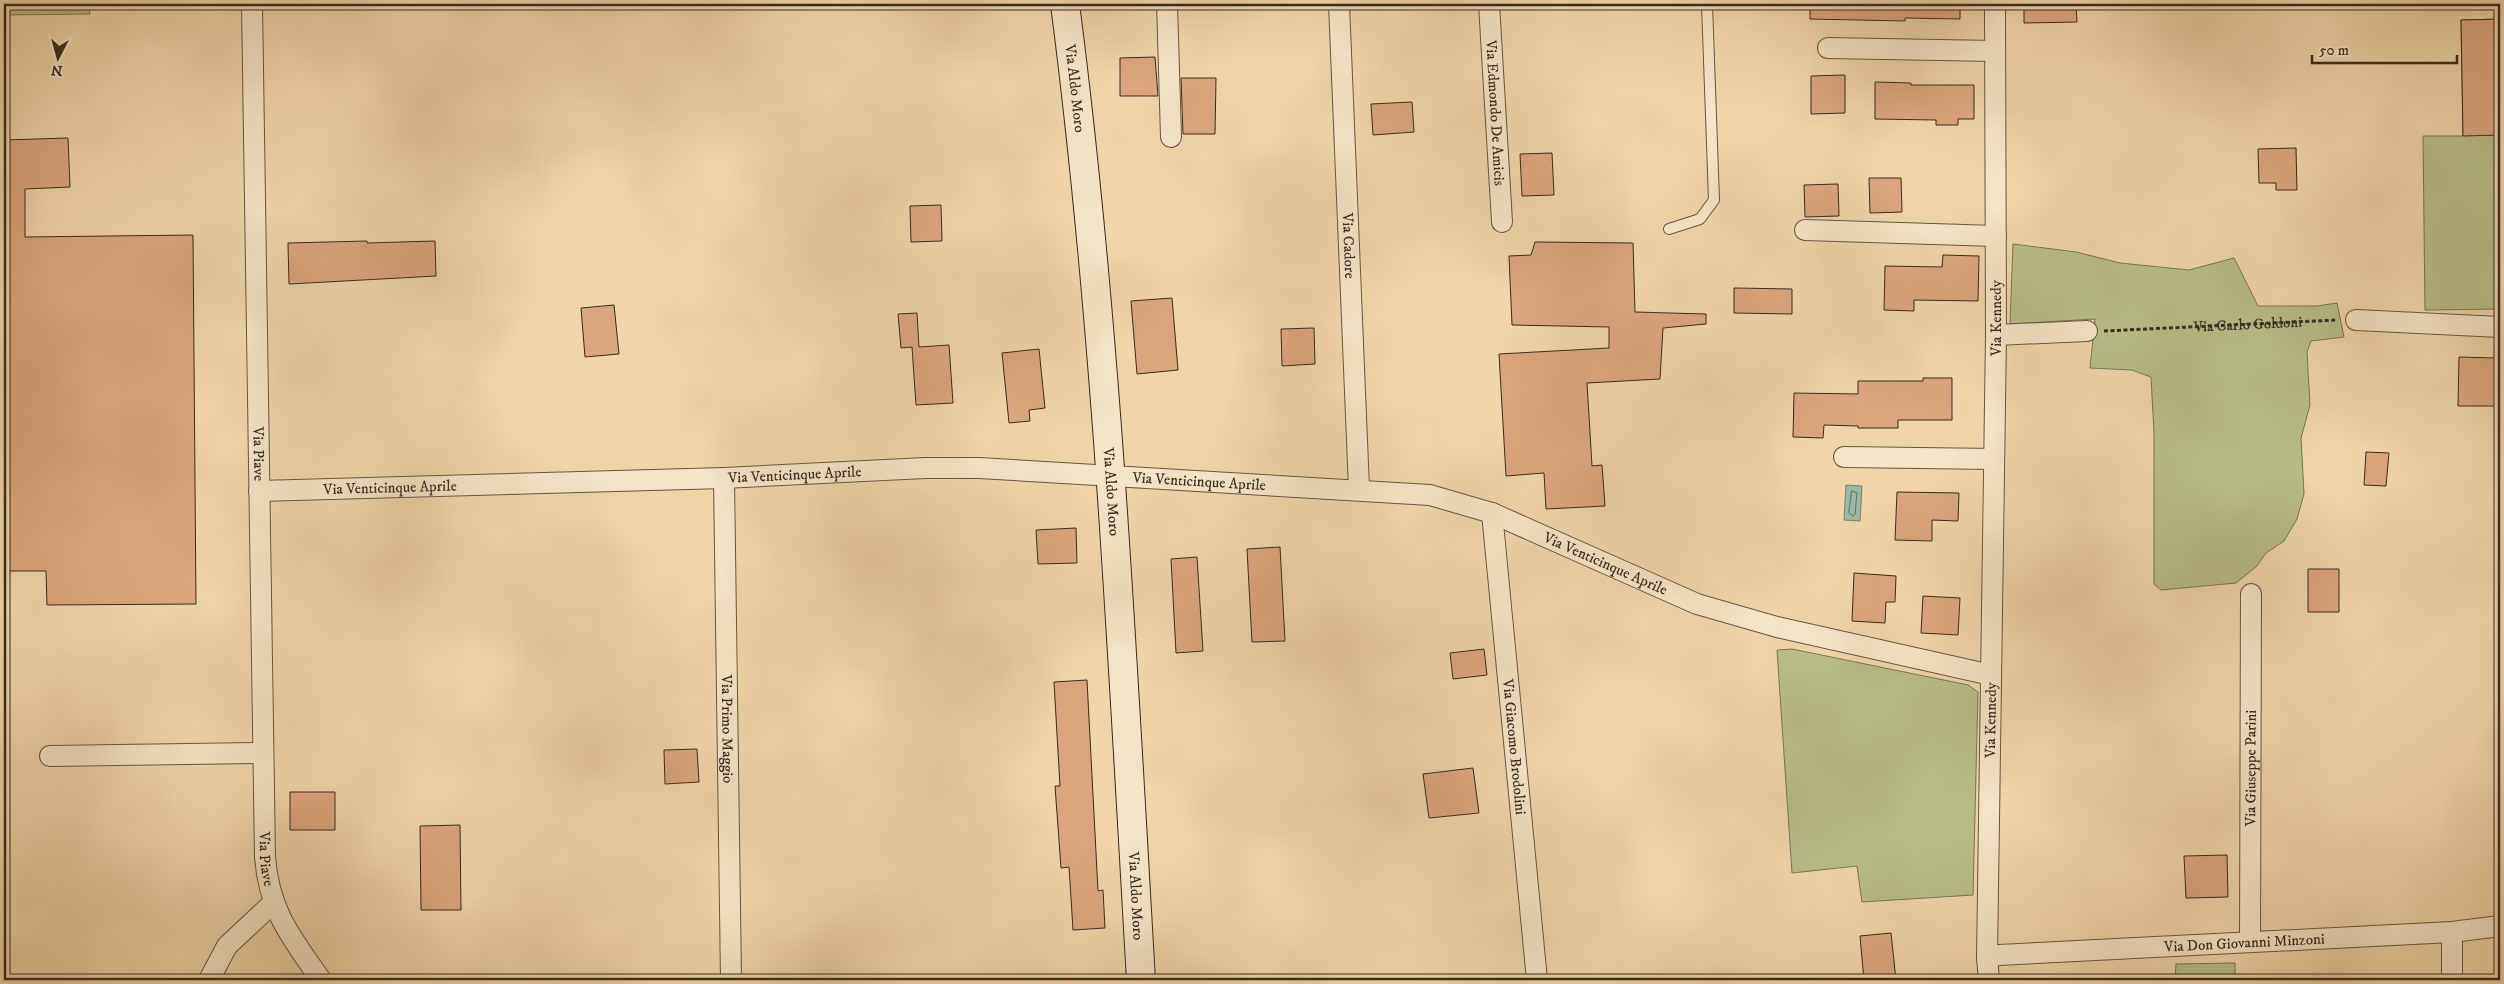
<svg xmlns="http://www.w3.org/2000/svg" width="2504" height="984" font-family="'IM FELL DW Pica',serif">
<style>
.green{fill:#b8bd88;stroke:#787455}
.water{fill:#9ab9a7;stroke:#738072}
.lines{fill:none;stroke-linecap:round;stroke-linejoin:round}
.shore{stroke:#697264;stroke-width:1}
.building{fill:#dca57e;stroke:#382b22}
.lane-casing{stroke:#665644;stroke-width:12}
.street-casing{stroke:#665644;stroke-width:22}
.secondary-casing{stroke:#382b22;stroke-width:30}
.path{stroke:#382b22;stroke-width:3;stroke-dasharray:4 2.5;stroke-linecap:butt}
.lane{stroke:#f5e4c6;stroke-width:10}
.street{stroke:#f5e4c6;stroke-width:20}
.secondary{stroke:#f5e4c6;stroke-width:28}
.labels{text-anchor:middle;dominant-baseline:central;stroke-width:4;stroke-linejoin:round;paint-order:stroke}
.street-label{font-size:15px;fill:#382b22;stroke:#f5e4c6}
</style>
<rect width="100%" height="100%" fill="#f0d5a8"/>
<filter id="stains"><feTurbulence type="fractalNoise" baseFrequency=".004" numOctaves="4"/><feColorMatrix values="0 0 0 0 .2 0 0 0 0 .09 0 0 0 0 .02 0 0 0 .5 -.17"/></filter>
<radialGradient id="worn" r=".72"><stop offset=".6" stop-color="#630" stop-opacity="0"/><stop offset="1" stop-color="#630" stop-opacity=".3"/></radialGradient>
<!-- green -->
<path class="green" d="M4,4h131l-4,2 -42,3 1,5 -86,1z
M2500,19v290l-75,1 -2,-174h40l-2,-116z
M2013,244l63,8 44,11 69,7 45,-12 24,48h59l20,-3 7,34 -33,4 -4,11 3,53 -9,33 3,56 -7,25 -13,22 -18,12 -9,13 -21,17 -75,7 -7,-6v-151l-3,-56 -19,-7 -42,-2 5,-49 -85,5z
M1792,649l176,36 10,7 -5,203 -111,7 -5,-36 -65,7 -15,-223z
M2235,963v17h-60l1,-16z"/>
<!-- water -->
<path class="water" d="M1846,485l16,1 -2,35 -16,-1z"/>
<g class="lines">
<!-- shore -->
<path class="shore" d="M1852,491l5,2 -2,21 -2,2 -4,-3z"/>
</g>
<!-- building -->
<path class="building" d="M1810,4h150v15l-55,-1v3l-95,-2z
M2024,4h52l1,18 -53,1z
M2500,19v116l-37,1 -2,-116z
M1155,57l3,39h-38v-38z
M1845,75v38l-34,1v-38z
M1181,78h35l-1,56h-32z
M1875,82l36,1v2h63v34h-16v6h-22v-5l-61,-1z
M1412,102l2,30 -41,3 -2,-31z
M68,138l2,49 -45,2v48l168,-2 3,369 -149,1 -1,-34h-42v-431z
M2296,148l1,42h-21v-7h-17l-1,-34z
M1552,153l2,42 -32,1 -2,-42z
M1869,178h32l1,34 -32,1z
M1838,184l1,32 -34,1 -1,-32z
M941,205l1,36 -31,1 -1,-36z
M367,241v2l68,-2 1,35 -147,8 -1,-41z
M1535,242l98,1 2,69 71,2v10l-43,4 -3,51 -73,4 5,83 10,-1 3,41 -59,3 -2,-36 -38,3 -7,-122 110,-6v-21l-97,-2 -3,-69 22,-1z
M1943,255l36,1 -1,45 -64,-1v11l-30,-1 1,-44 57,1z
M1734,288l58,1v25l-58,-1z
M1172,298l6,72 -41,4 -6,-73z
M614,305l5,49 -34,3 -4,-49z
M917,313l2,34 30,-2 4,58 -37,2 -4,-58 -11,1 -3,-34z
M1314,328l1,36 -33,2 -1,-37z
M1039,349l6,59 -16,2 1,11 -21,2 -7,-70z
M2459,357l37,1 -1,48h-37z
M1923,378h29v42h-54v8h-40v-2l-34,-1 -1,13 -30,-1 1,-44 64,1v-13h65z
M2366,452l23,1 -3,33 -22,-1z
M1897,492l62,1 -1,28 -26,-1v21l-37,-1z
M1076,528l1,35 -39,1 -2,-34z
M1280,547l5,94 -33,1 -5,-93z
M1197,557l6,94 -27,2 -5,-94z
M2308,569h31v43h-31z
M1854,573l42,3 -1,26h-9l-1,21 -33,-2z
M1923,596l37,2 -2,37 -37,-2z
M1484,649l3,26 -34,4 -3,-26z
M1087,680l11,211 5,-1 2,38 -32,2 -4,-63 -8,1 -6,-82h5l-6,-104z
M697,749l2,33 -34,2 -1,-34z
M1473,768l6,45 -50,5 -6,-44z
M290,792h45v38h-45z
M460,825l1,85h-40l-1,-84z
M2227,855l1,42 -42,1 -2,-42z
M1891,933l5,47h-32l-4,-44z"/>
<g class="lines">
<defs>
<path id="lane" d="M1669,229l31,-10 14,-19 -7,-196"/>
<g id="street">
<path id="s2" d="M252,4l13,853c4,54 26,80 56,123"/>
<path d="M1167,4l4,133"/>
<path id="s3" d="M1339,4l20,485"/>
<path id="s4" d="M1489,4l13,218"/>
<path d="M1828,48l166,3"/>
<path d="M1805,230l191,6"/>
<path d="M2356,320l144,7"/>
<path d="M1996,335l91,-4"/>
<path d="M1844,457l150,2"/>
<path id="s5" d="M724,478l7,502"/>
<path id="s6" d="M259,491l465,-13 201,-10h54l451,27 62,18 205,91 80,23 214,48"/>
<path id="s7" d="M1492,513l45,467"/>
<path d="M50,756l213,-3"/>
<path d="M2452,932v48"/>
<path id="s8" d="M2250,942l1,-348"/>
<path id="s9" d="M1987,958l12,-3 453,-23 48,-6"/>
<path d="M209,980l18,-34 46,-43"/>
<path id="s10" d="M1989,980l-2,-22 9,-623 -1,-331"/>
</g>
<g id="secondary">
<path id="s11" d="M1065,4c42,324 57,651 76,976"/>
</g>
</defs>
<!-- lane casing -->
<use href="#lane" class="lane-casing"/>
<!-- street casing -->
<use href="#street" class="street-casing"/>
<!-- secondary casing -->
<use href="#secondary" class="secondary-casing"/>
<!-- path -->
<path class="path" id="s1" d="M2104,331l233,-11"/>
<!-- lane -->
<use href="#lane" class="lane"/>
<!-- street -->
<use href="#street" class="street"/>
<!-- secondary -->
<use href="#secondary" class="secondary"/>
</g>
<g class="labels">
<!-- street labels -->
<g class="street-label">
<text stroke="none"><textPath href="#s11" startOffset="85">Via Aldo Moro</textPath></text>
<text stroke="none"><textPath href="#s4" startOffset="109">Via Edmondo De Amicis</textPath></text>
<text stroke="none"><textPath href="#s3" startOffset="242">Via Cadore</textPath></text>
<text stroke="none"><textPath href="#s10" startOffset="662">Via Kennedy</textPath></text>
<text stroke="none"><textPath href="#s1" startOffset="144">Via Carlo Goldoni</textPath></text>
<text stroke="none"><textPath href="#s2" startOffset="450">Via Piave</textPath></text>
<text stroke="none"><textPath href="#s6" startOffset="536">Via Venticinque Aprile</textPath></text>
<text stroke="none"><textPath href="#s6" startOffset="941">Via Venticinque Aprile</textPath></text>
<text stroke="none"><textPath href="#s6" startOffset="131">Via Venticinque Aprile</textPath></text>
<text stroke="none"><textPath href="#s11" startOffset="490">Via Aldo Moro</textPath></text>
<text stroke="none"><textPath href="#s6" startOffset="1361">Via Venticinque Aprile</textPath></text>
<text stroke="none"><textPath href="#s10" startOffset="260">Via Kennedy</textPath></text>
<text stroke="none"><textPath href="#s5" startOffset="251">Via Primo Maggio</textPath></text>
<text stroke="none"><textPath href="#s7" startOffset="235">Via Giacomo Brodolini</textPath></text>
<text stroke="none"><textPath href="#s8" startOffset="174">Via Giuseppe Parini</textPath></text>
<text stroke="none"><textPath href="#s2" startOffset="855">Via Piave</textPath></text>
<text stroke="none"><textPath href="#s11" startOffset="895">Via Aldo Moro</textPath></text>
<text stroke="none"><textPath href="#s9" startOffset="258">Via Don Giovanni Minzoni</textPath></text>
</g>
</g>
<!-- margin -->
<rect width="2504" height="984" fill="none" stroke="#f0d5a8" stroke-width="20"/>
<rect x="5" y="5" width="2494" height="974" fill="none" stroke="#382b22" stroke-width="2.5"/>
<rect x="10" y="10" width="2484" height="964" fill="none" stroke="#382b22"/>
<!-- north arrow -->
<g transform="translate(58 58) rotate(186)" stroke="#f5e4c6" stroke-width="4" paint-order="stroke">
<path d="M0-4L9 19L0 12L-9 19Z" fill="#382b22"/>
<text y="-8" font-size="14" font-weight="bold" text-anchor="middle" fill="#382b22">N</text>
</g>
<!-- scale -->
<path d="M2312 55v8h145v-8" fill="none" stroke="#382b22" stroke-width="2.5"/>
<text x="2319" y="55" font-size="15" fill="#382b22" stroke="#f5e4c6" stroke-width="4" paint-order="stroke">50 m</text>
<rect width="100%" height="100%" filter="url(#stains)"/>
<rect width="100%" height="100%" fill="url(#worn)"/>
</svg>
